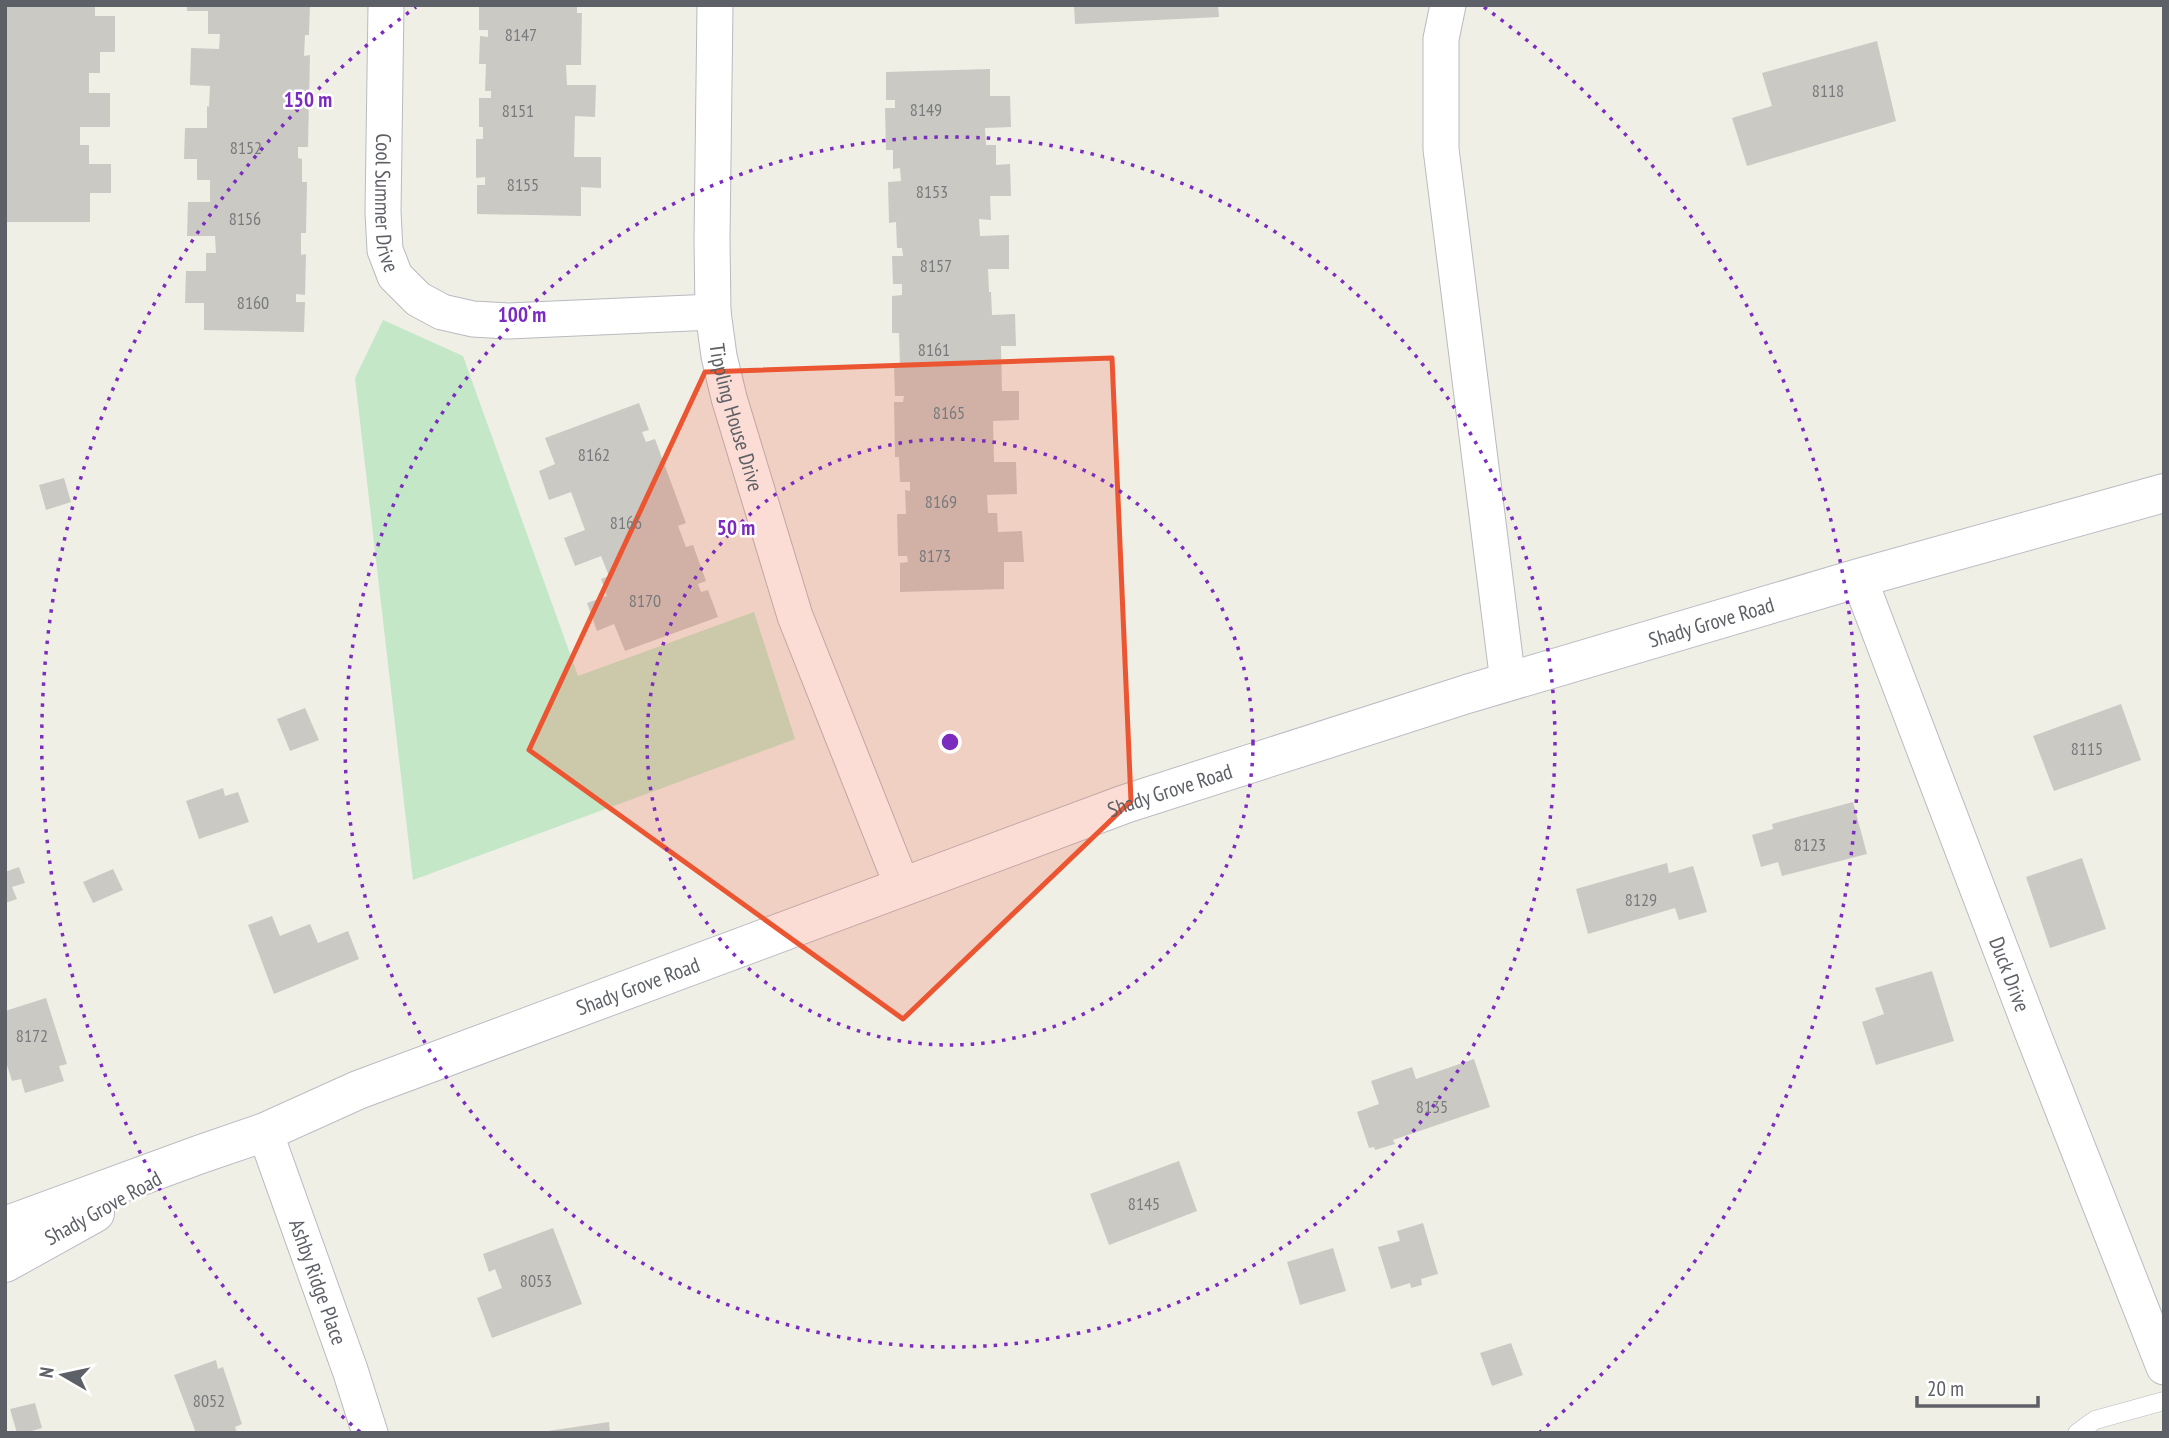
<svg xmlns="http://www.w3.org/2000/svg" width="2169" height="1438" font-family="'PT Sans Narrow',sans-serif">
<style>
.green{fill:#c3e7c7}
.building{fill:#cbc9c3}
.lines{fill:none;stroke-linecap:round;stroke-linejoin:round}
.lane-casing{stroke:#b8bac0;stroke-width:19}
.street-casing{stroke:#b8bac0;stroke-width:37}
.secondary-casing{stroke:#bbbdc4;stroke-width:40}
.lane{stroke:#fff;stroke-width:18}
.street{stroke:#fff;stroke-width:35}
.secondary{stroke:#fff;stroke-width:38}
.marked{fill:#eb5531;fill-opacity:0.2;stroke:#eb5531;stroke-width:5;stroke-linejoin:round}
.ring{fill:none;stroke:#7b2cbf;stroke-width:3.5;stroke-dasharray:3.5 7}
.labels{text-anchor:middle;dominant-baseline:central;stroke-width:5;stroke-linejoin:round;paint-order:stroke}
.number-label{font-size:18px;fill:#787a7d}
.street-label{font-size:21px;fill:#5d6066;stroke:#fff}
.centre{fill:#7b2cbf;stroke:#fff;stroke-width:3.5}
.ring-label{font-size:21px;text-anchor:middle;font-weight:bold;fill:#7b2cbf;stroke:#fff;stroke-width:5;stroke-linejoin:round;paint-order:stroke}
</style>
<rect width="100%" height="100%" fill="#f0efe6"/>
<!-- green -->
<path class="green" d="M383,320l80,36 115,320 176,-64 41,127 -382,141 -58,-502z"/>
<!-- building -->
<path class="building" d="M5,5h90v11h20v36h-15v21h-11v20h21v34h-30v18h9v19h22v29h-21v29h-85z
M187,5h123l-1,30h-4l-1,21 6,-1 -2,92h-10v11l4,1v23h5l-1,51h-5v22l5,-1 -1,41 -9,-1v8h9l-1,30 -100,-2v-27h-19l1,-32h20v-18h10l-1,-17h-28l1,-34h22v-22h-13v-21h-13l1,-31h22v-22l2,1 1,-21 -20,-1 1,-37 28,1 1,-15h-12v-23h-21z
M479,5h98v8h5l-1,52h-15l1,20h29l-1,32 -20,-1 -1,41h27v31l-20,-1v29l-104,-2v-29h8v-8l-9,1v-39h7v-12h-4v-29h12v-7h-6l1,-27h-7l1,-28 8,1v-7h-9z
M1074,5h144l1,12 -144,7z
M1877,41l19,80 -149,45 -15,-48 40,-12 -10,-33z
M990,69v27h20l1,31 -26,1 1,17h10v20l14,-1 1,32h-21l1,24 -12,-1 1,17 29,-1v34h-21l1,23h2l1,23 23,-1 1,32h-15l1,45h17v29l-26,1 1,41h22l1,32 -30,1 1,18h9l1,19 24,-1 2,31h-20v27l-104,3v-29l8,-1 -1,-6h-9l-1,-42h9l-1,-24 5,1v-9h-10l-1,-25h-4l-1,-55h9l1,-6h-9l-1,-30h6l-1,-33h-7v-37l10,-1v-11h-9l-1,-28h11l-1,-8h-5l-1,-26 -7,1 -1,-41 13,-1 -1,-13 -7,1v-19h-7l-1,-42h10v-8h-9v-28z
M639,403l10,27 -7,2 4,10 9,-3 31,84 -8,3 8,21 7,-2 13,36 -8,3 3,8 7,-2 10,27 -93,34 -11,-27 -17,7 -10,-28 20,-7 -6,-17 8,-3 -8,-20 -26,10 -11,-28 21,-8 -14,-38 -22,8 -10,-29 16,-7 -10,-26z
M64,478l7,24 -25,8 -7,-25z
M2121,704l20,56 -87,31 -21,-55z
M305,708l14,32 -29,11 -13,-32z
M223,788l2,8 13,-4 11,30 -50,17 -13,-38z
M1853,802l14,52 -85,22 -4,-14 -17,5 -9,-32 21,-6 -1,-5z
M2082,858l24,71 -56,19 -24,-71z
M1667,863l2,10 24,-7 14,46 -28,8 -4,-12 -87,26 -12,-45z
M19,867l6,16 -13,4 5,12 -12,4v-31z
M113,869l10,21 -30,13 -10,-21z
M272,916l8,20 30,-12 8,19 30,-12 11,28 -85,35 -26,-69z
M1932,971l22,70 -78,24 -14,-43 22,-8 -9,-26z
M46,998l21,66 -8,2 5,15 -39,12 -4,-14 -9,2 -7,-22v-48z
M1474,1059l16,48 -97,33 2,4 -20,6 -1,-3 -5,1 -12,-36 22,-8 -8,-23 41,-14 4,12z
M1179,1161l18,50 -88,34 -19,-51z
M1423,1223l15,51 -17,5 1,6 -11,3 -1,-5 -19,6 -13,-42 22,-6 -3,-10z
M553,1228l29,76 -90,34 -15,-40 25,-10 -7,-19 -6,3 -6,-18z
M1333,1248l13,43 -46,14 -13,-43z
M1511,1343l12,32 -31,11 -12,-33z
M216,1360l2,9 5,-2 19,57 -7,3 2,6h-41l-22,-58z
M35,1403l7,25 -17,5h-8l-7,-24z
M609,1422l1,11h-62v-2z"/>
<g class="lines">
<defs>
<path id="lane" d="M2077,1433l18,-13 69,-19"/>
<g id="street">
<path id="s1" d="M386,5l-3,207 2,38 10,26 23,23 24,13 31,7 35,2 205,-9"/>
<path id="s2" d="M715,5l-3,234 1,73 6,44 10,42 66,218 108,272"/>
<path d="M1448,5l-7,34v110l67,533"/>
<path id="s3" d="M1859,578l174,456 131,333"/>
<path id="s4" d="M265,1132l85,238 20,63"/>
</g>
<g id="secondary">
<path id="s5" d="M5,1226l196,-72 64,-22 93,-42 767,-286 342,-110 392,-116 305,-85"/>
<path d="M5,1263l90,-50"/>
</g>
</defs>
<!-- lane casing -->
<use href="#lane" class="lane-casing"/>
<!-- street casing -->
<use href="#street" class="street-casing"/>
<!-- secondary casing -->
<use href="#secondary" class="secondary-casing"/>
<!-- lane -->
<use href="#lane" class="lane"/>
<!-- street -->
<use href="#street" class="street"/>
<!-- secondary -->
<use href="#secondary" class="secondary"/>
</g>
<!-- marked area -->
<path class="marked" d="M1112,358l19,443 -228,218 -374,-269 176,-378z"/>
<!-- distance rings -->
<g class="ring">
<circle cx="950" cy="742" r="303"/>
<circle cx="950" cy="742" r="605"/>
<path d="M360 1432A908 908 0 0 1 416 7M1484 7A908 908 0 0 1 1540 1432"/>
</g>
<g class="labels">
<!-- number labels -->
<g class="number-label">
<text x="521" y="34">8147</text>
<text x="1828" y="90">8118</text>
<text x="926" y="109">8149</text>
<text x="518" y="110">8151</text>
<text x="246" y="147">8152</text>
<text x="523" y="184">8155</text>
<text x="932" y="191">8153</text>
<text x="245" y="218">8156</text>
<text x="936" y="265">8157</text>
<text x="253" y="302">8160</text>
<text x="934" y="349">8161</text>
<text x="949" y="412">8165</text>
<text x="594" y="454">8162</text>
<text x="941" y="501">8169</text>
<text x="626" y="522">8166</text>
<text x="935" y="555">8173</text>
<text x="645" y="600">8170</text>
<text x="2087" y="748">8115</text>
<text x="1810" y="844">8123</text>
<text x="1641" y="899">8129</text>
<text x="32" y="1035">8172</text>
<text x="1432" y="1106">8135</text>
<text x="1144" y="1203">8145</text>
<text x="536" y="1280">8053</text>
<text x="209" y="1400">8052</text>
</g>
<!-- street labels -->
<g class="street-label">
<text stroke="none"><textPath href="#s1" startOffset="198">Cool Summer Drive</textPath></text>
<text stroke="none"><textPath href="#s2" startOffset="415">Tippling House Drive</textPath></text>
<text stroke="none"><textPath href="#s5" startOffset="1811">Shady Grove Road</textPath></text>
<text stroke="none"><textPath href="#s5" startOffset="1244">Shady Grove Road</textPath></text>
<text stroke="none"><textPath href="#s3" startOffset="424">Duck Drive</textPath></text>
<text stroke="none"><textPath href="#s5" startOffset="677">Shady Grove Road</textPath></text>
<text transform="translate(103 1208) rotate(-29)">Shady Grove Road</text>
<text stroke="none"><textPath href="#s4" startOffset="159">Ashby Ridge Place</textPath></text>
</g>
</g>
<circle cx="950" cy="742" r="10" class="centre"/>
<g class="ring-label">
<text x="308" y="107">150 m</text>
<text x="522" y="322">100 m</text>
<text x="736" y="535">50 m</text>
</g>
<!-- border -->
<rect width="2169" height="1438" fill="none" stroke="#5d6066" stroke-width="14"/>
<!-- north arrow -->
<g transform="translate(63 1375) rotate(279)" stroke="#ffffff" stroke-width="5" paint-order="stroke">
<path d="M0-5L12 26L0 18L-12 26Z" fill="#5d6066"/>
<text y="-10" font-size="19" font-weight="bold" text-anchor="middle" fill="#5d6066">N</text>
</g>
<!-- scale -->
<path d="M1917 1396v10h121v-10" fill="none" stroke="#5d6066" stroke-width="3.5"/>
<text x="1927" y="1396" font-size="21" fill="#5d6066" stroke="#ffffff" stroke-width="5" paint-order="stroke">20 m</text>
</svg>
